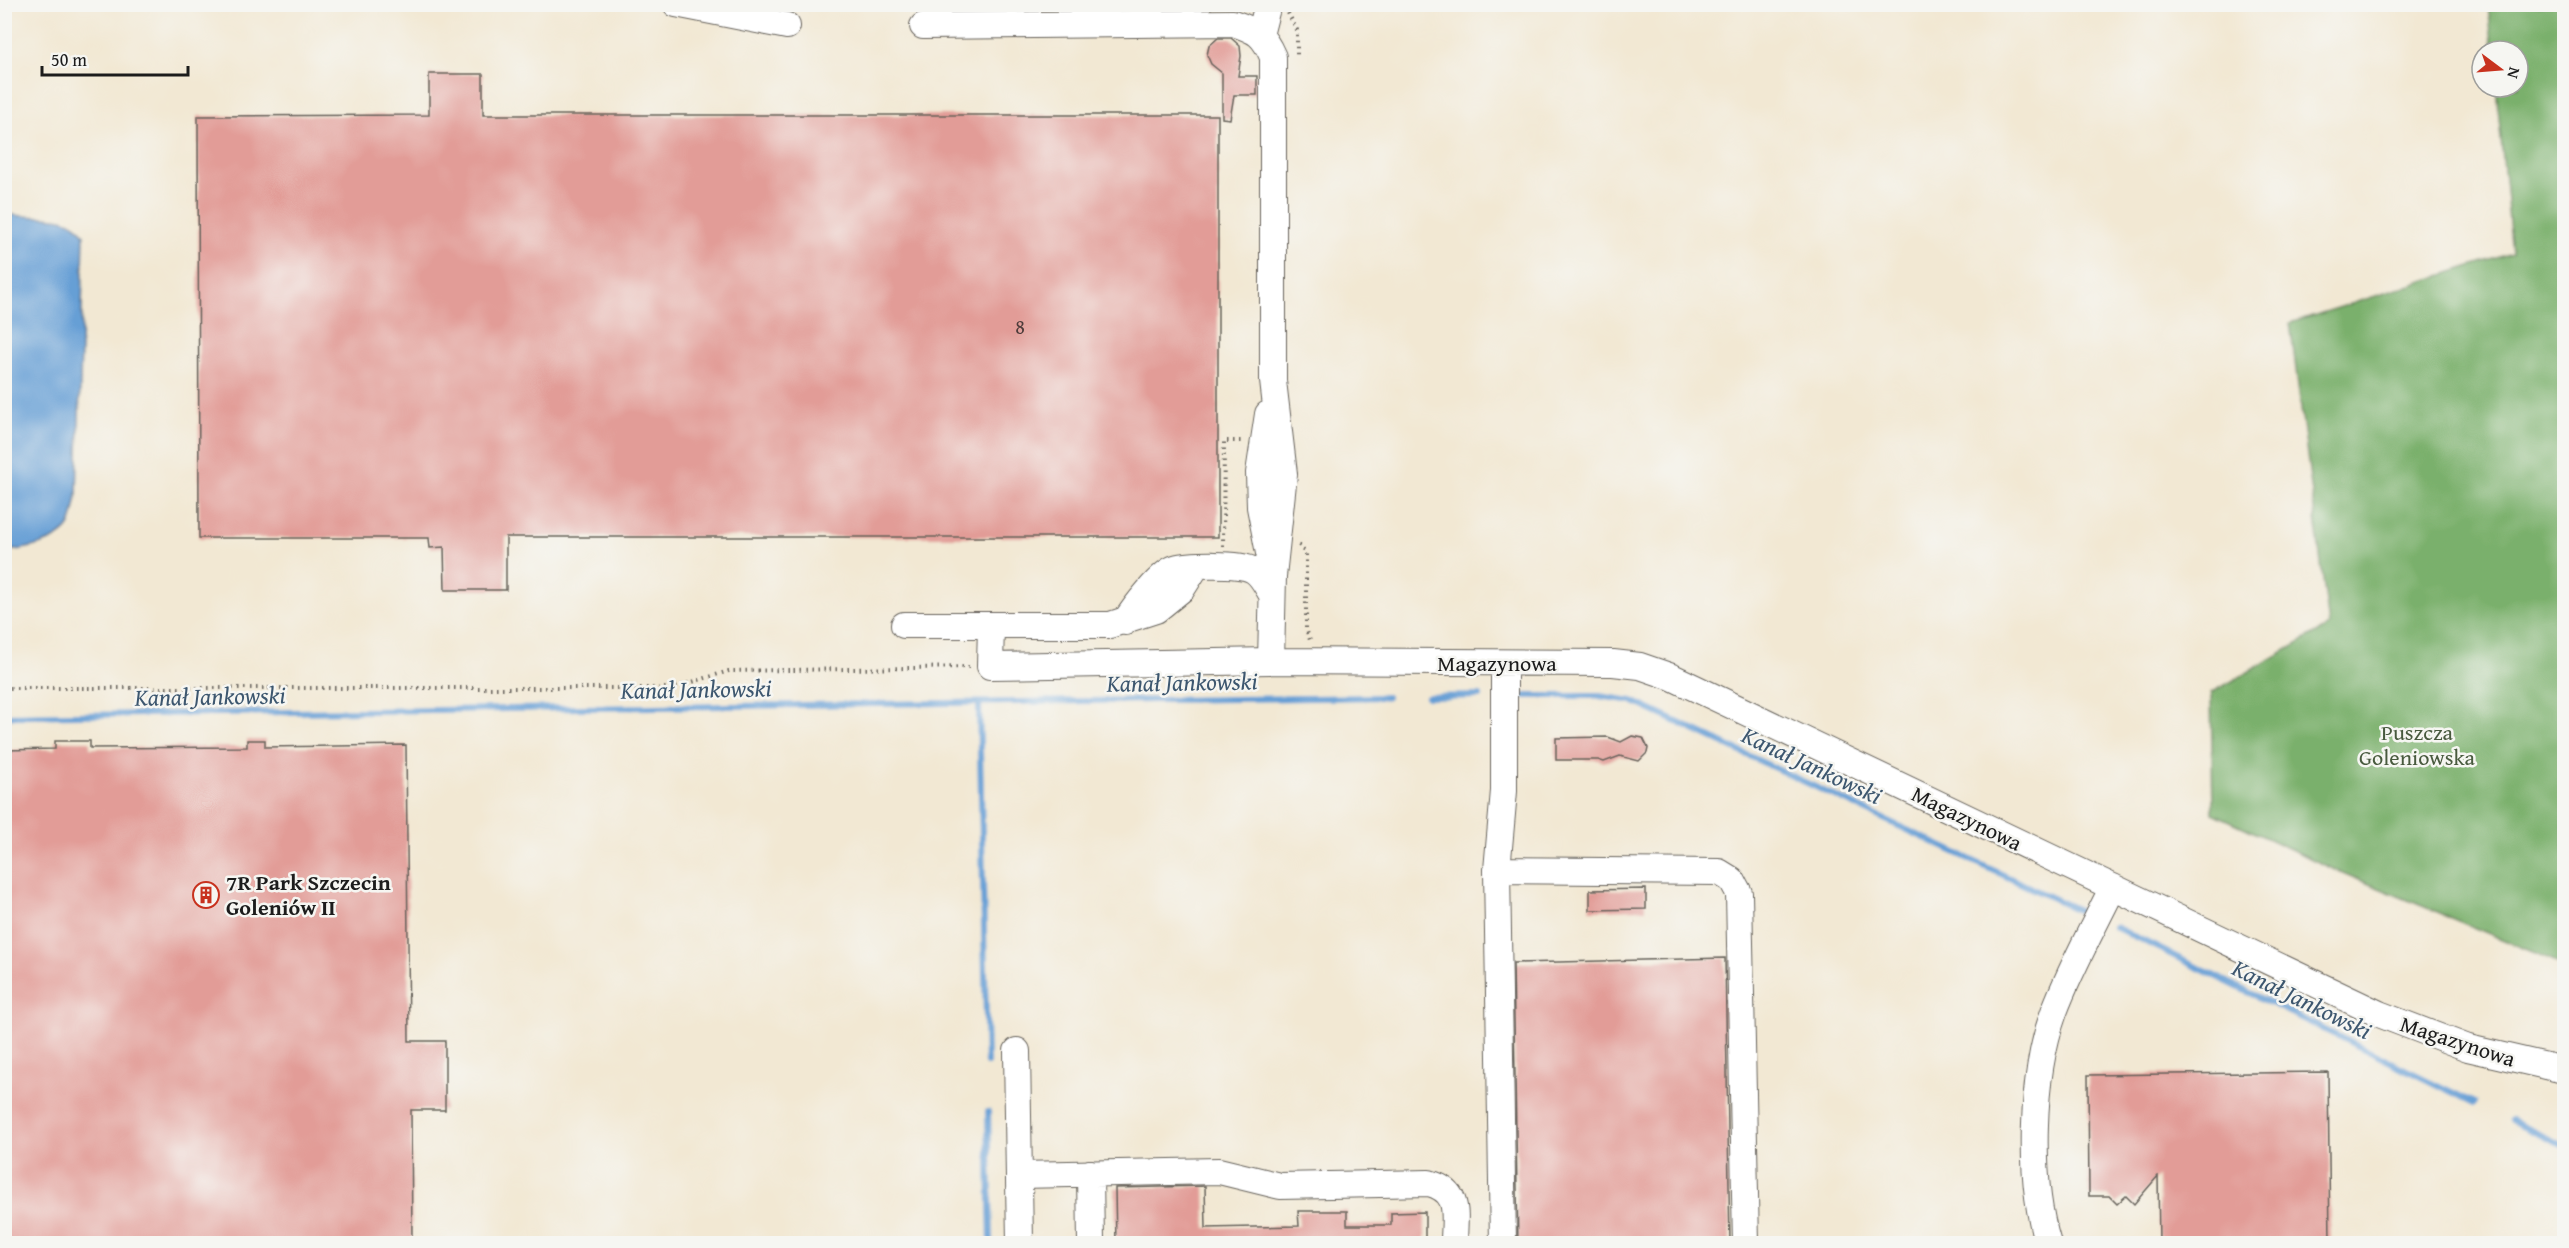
<svg xmlns="http://www.w3.org/2000/svg" width="2569" height="1248" font-family="'Gentium Book Plus',serif">
<style>
.forest{fill:#7ab06c;stroke:#4b6644;stroke-width:1.5}
.water{fill:#669fd5;stroke:#415e78;stroke-width:1.5}
.lines{fill:none;stroke-linecap:round;stroke-linejoin:round}
.stream{stroke:#669fd5;stroke-width:6}
.building{fill:#e29c97}
.minor-casing{stroke:#67635c;stroke-width:28}
.path{stroke:#67635c;stroke-width:4;stroke-dasharray:1.5 4.5;stroke-linecap:butt}
.minor{stroke:#fff;stroke-width:26}
.labels{text-anchor:middle;dominant-baseline:central;stroke-width:5;stroke-linejoin:round;paint-order:stroke}
.number-label{font-size:20px;fill:#4e3c3b}
.street-label{font-size:22px;fill:#1c1c1c;stroke:#f6f6f2}
.park-label{font-size:22px;fill:#485a3e;stroke:#f6f6f2}
.poi-label{font-size:22px;font-weight:bold;fill:#1c1c1c;stroke:#f6f6f2;text-anchor:start}
.water-label{font-size:24px;font-style:italic;fill:#3d576f;stroke:#f6f6f2}
</style>
<rect width="100%" height="100%" fill="#f6f6f2"/>
<filter id="ink" filterUnits="userSpaceOnUse"><feTurbulence type="fractalNoise" baseFrequency=".0167" numOctaves="2"/><feDisplacementMap in="SourceGraphic" scale="12" xChannelSelector="R" yChannelSelector="G"/><feConvolveMatrix kernelMatrix="1 2 1 2 8 2 1 2 1" color-interpolation-filters="sRGB"/></filter>
<filter id="wash" filterUnits="userSpaceOnUse"><feTurbulence type="fractalNoise" baseFrequency=".008" numOctaves="4" result="noise"/><feDisplacementMap in="SourceGraphic" scale="24" xChannelSelector="R" yChannelSelector="G"/><feGaussianBlur stdDeviation="1.35" result="paint"/><feColorMatrix in="noise" values="0 0 0 0 0 0 0 0 0 0 0 0 0 0 0 0 0 1.4 0 .05"/><feComposite in="paint" operator="in"/></filter>
<g filter="url(#wash)">
<rect width="100%" height="100%" fill="#f2e8d3"/>
<!-- forest -->
<path class="forest" d="M2488,5h76v960l-231,-96 -120,-56 -2,-120 118,-67 -39,-303 222,-70 -16,-166h22v-36h-25z"/>
<!-- water -->
<path class="water" d="M5,213c25,9 64,-5 79,22l-7,261c-2,9 -3,21 -7,29 -11,18 -45,25 -66,26z"/>
<g class="lines">
<!-- stream -->
<path class="stream" d="M1521,696h78l33,5 446,209
M1428,697l52,-1
M979,704l8,359
M4,716l1383,-19
M2115,927l359,176
M988,1112l3,132
M2511,1121l53,25"/>
</g>
<g id="blocks">
<!-- building -->
<path class="building" d="M1218,38h13l9,8 1,10 -3,20h19v19h-23l-4,24 -8,-1v-45l-11,-9 -4,-9 2,-9z
M429,74h54v41h735v422h-712v53h-61l-1,-43 -14,1 -1,-10h-230l-1,-422 231,-1z
M1632,736l11,2 5,10 -1,5 -8,8 -19,-5 -16,6 -6,-2h-42v-22l52,-1 13,5z
M247,740h18v7l141,-2 3,296h36v69h-34l1,134h-408v-494l51,-1v-8h35v7l157,-1z
M1646,889v20l-56,1v-20z
M1725,958l5,286h-212l-5,-281z
M2328,1072l2,172h-171l-1,-68 -24,28 -8,-8 -9,8 -8,-8h-20l-1,-121z
M1205,1186l1,42 93,-2 -1,-15h49v14h44v-12l34,-1v32h-309l-1,-56z"/>
</g>
</g>
<g filter="url(#ink)">
<use href="#blocks" fill-opacity="0" stroke="#67635c" stroke-width="1.5"/>
<g class="lines">
<defs>
<path id="minor" d="M676,4l111,22
M923,26l310,-3c24,8 30,11 40,34v324l11,93 -11,102 -2,85
M1260,35l8,-31
M1268,414l-9,59 1,34 9,46
M1125,622c8,-13 36,-50 50,-54 14,-4 65,-5 78,2 9,5 14,17 19,25
M904,625h206l46,-15 26,-21 14,-22
M991,625l-1,41 281,-5 342,2 27,3 32,11 707,337 89,34 96,22
M1497,870l7,-79v-128
M1017,1051l3,193
M1090,1173l1,71
M1019,1175l200,-4 61,15 149,-3c33,9 25,32 25,61
M1503,1244l-6,-374 222,2 13,8 7,13 7,351
M2048,1244c-20,-65 -17,-168 6,-232 16,-43 39,-84 59,-125"/>
</defs>
<!-- minor casing -->
<use href="#minor" class="minor-casing"/>
<!-- path -->
<path class="path" d="M1288,13l9,17v27
M1299,545l7,9v75l4,11
M1223,546l1,-105h19
M4,688h668l57,-17 241,-4"/>
<!-- minor -->
<use href="#minor" class="minor"/>
</g>
</g>
<!-- icons -->
<defs>
<symbol id="building-ring" viewBox="-11 -11 22 22"><circle r="9.5" fill="#f6f6f2" stroke="#c8321e" stroke-width="1.5"/><path d="M-4-6H4V6H1V3H-1V6H-4ZM-2.5-4.3h1.7v1.8h-1.7ZM.8-4.3h1.7v1.8H.8ZM-2.5-1h1.7V.8h-1.7ZM.8-1h1.7V.8H.8Z" fill="#c8321e"/></symbol>
</defs>
<g fill-rule="evenodd">
<use href="#building-ring" x="191" y="880" width="30" height="30"/>
</g>
<g class="labels">
<!-- number labels -->
<g class="number-label">
<text x="1020" y="326">8</text>
</g>
<!-- street labels -->
<g class="street-label">
<text x="1497" y="663">Magazynowa</text>
<text transform="translate(1967 818) rotate(26)">Magazynowa</text>
<text transform="translate(2458 1041) rotate(18)">Magazynowa</text>
</g>
<!-- park labels -->
<g class="park-label">
<text x="2417" y="732">Puszcza<tspan x="2417" dy="25">Goleniowska</tspan></text>
</g>
<!-- poi labels -->
<g class="poi-label">
<text x="226" y="882">7R Park Szczecin<tspan x="226" dy="25">Goleniów II</tspan></text>
</g>
<!-- water labels -->
<g class="water-label">
<text transform="translate(1182 682) rotate(-1)">Kanał Jankowski</text>
<text transform="translate(696 689) rotate(-1)">Kanał Jankowski</text>
<text transform="translate(210 696) rotate(-1)">Kanał Jankowski</text>
<text transform="translate(1812 765) rotate(25)">Kanał Jankowski</text>
<text transform="translate(2302 999) rotate(26)">Kanał Jankowski</text>
</g>
</g>
<!-- margin -->
<rect width="2569" height="1248" fill="none" stroke="#f6f6f2" stroke-width="24"/>
<!-- north arrow -->
<g transform="translate(2500 69) rotate(106)"><circle r="28" fill="#f6f6f2" stroke="#9f9f9c" stroke-width="1.5"/>
<path d="M0-4.5L10 22L0 15L-10 22Z" fill="#c8321e"/>
<text y="-9" font-size="16" font-weight="bold" text-anchor="middle" fill="#1c1c1c">N</text>
</g>
<!-- scale -->
<path d="M42 66v9h146v-9" fill="none" stroke="#1c1c1c" stroke-width="3"/>
<text x="51" y="66" font-size="18" fill="#1c1c1c" stroke="#f6f6f2" stroke-width="4.5" paint-order="stroke">50 m</text>
</svg>
